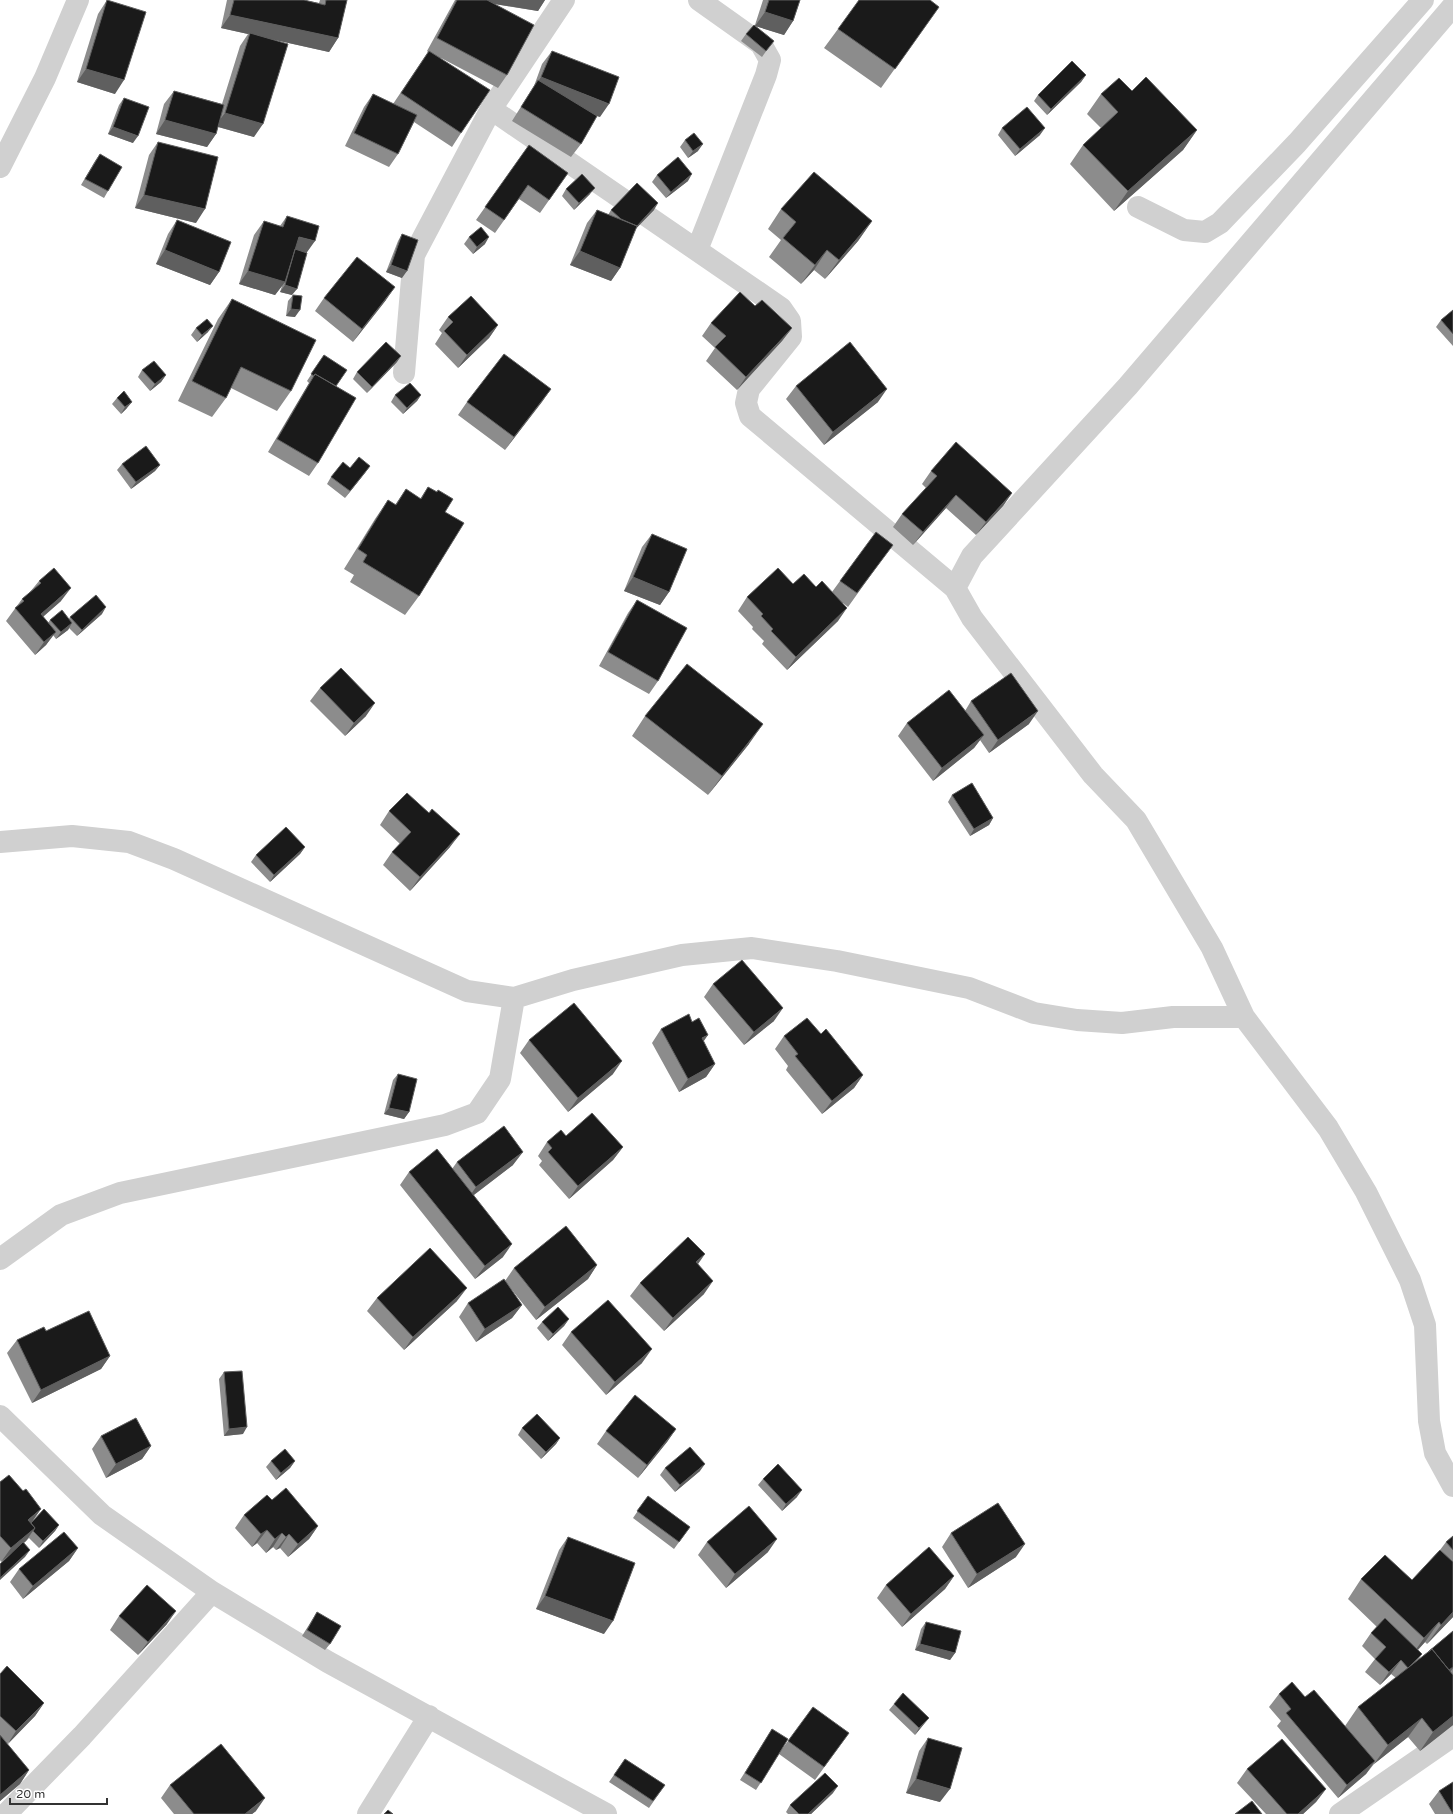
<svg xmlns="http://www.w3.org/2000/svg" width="1453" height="1814" font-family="'Varela Round',sans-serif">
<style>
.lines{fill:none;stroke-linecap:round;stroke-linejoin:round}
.minor{stroke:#d0d0d0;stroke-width:22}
.wall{fill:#8c8c8c}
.shaded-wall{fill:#5f5f5f}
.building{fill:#1a1a1a;stroke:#5f5f5f}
</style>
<rect width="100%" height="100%" fill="#fff"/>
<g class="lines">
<!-- minor -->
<path class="minor" d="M1453,6l-325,380 -156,170 -17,32 17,30 121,157 43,45 76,128 32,69 84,111 38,64 44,88 15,45 4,96 6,32 18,33
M491,109l290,199 9,13 1,16 -42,52 -3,14 4,13 205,172
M0,167l45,-89 33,-78
M1138,207l46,23 21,2 15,-9 77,-80 126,-143
M697,250l69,-175 4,-15 -9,-16 -62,-44
M404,373l10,-118 77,-146 73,-109
M0,842l72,-6 57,6 45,17 293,132 47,7 59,-18 109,-25 70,-7 85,13 132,27 65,25 43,7 45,3 51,-6h71
M0,1259l61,-44 59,-22 325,-68 32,-12 23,-34 14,-81
M0,1416l102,99 110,77 116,70 278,152
M6,1814l76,-78 130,-144
M368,1814l61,-98
M1340,1814l113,-78"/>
</g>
<!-- wall -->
<path class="wall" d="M107,0l8,94 -38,-12 21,-68z
M227,0h77l15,3 1,-3h27l-9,38 -9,14 -54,-12 -21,97 -36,-10 -2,7 -9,13 -51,-13 8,-30 10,-13 48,13 18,-58 8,-12 -27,-6z
M455,0h90l-7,11 -44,-7 13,71 -9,13 -57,-30 20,75 -9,14 -38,-25 -16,32 -9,13 -44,-21 19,-39 9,-13 20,10 35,-52 -1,-1z
M763,0h37l-7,21 -9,14 -28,-9 13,21 -7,10 -21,-16 5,-7 9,-9z
M939,7l-58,81 -57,-40 14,-19z
M552,51l48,66 -3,-1 -16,28 -10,13 -59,-36 22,-35 8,-22z
M1086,75l-5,7 -34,33 -13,-14 4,-6z
M1132,91l65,39 -14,20 -69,61 -44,-47 13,-19 18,-17 -14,-14 14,-20z
M124,98l9,45 -25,-9 11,-29z
M1002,128l38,7 -25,21 -17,-21z
M685,140l13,11 -10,7 -8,-11z
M158,142l38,81 -61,-15 14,-53z
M529,145l39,28 -28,40 -21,-14 -24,34 -19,-13z
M100,154l8,37 -4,7 -23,-13 14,-24z
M657,175l31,6 -22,17 -14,-16z
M566,189l24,5 -16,16 -12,-14z
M781,209l91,12 -14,20 -33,38 -11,-9 -13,14 -32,-27 12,-17 -13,-11z
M597,210l11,5 3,-5h43l-19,19 -15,39 -9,13 -41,-16 17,-42z
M287,216l20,37 -15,42 -12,-3 2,-6 -7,9 -36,-11 15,-49 10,-14 16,5z
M177,220l42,52 -9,13 -54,-21 12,-30z
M402,234v44l-16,-6 12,-31z
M469,237l16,7 -12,10 -9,-10z
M293,295l2,22 -9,-1 2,-15z
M324,298l62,2 -33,42 -38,-31z
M232,299l59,92 -14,20 -46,-23 -5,10 -14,19 -34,-16 40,-82z
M755,306l37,22 -10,13 -45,49 -31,-29 9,-13 -13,-12 9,-13z
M1453,310v36l-17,-19 5,-7z
M448,317l50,8 -9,13 -31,30 -23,-24 7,-11 -3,-3z
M196,328l12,4 -11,10 -6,-7z
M324,355l12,31 -18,77 -9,13 -41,-24 41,-69 -2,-2z
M397,362l-30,31 -14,-14 4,-7z
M142,370l24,5 -5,7 -11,9 -12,-14z
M796,386l82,16 -54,43 -38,-46z
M551,389l-46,61 -47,-35 9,-13z
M395,395h26l-4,6 -14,13 -12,-12z
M117,398l10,10 -6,6 -9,-10z
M122,464l38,1 -5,6 -24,18 -14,-19z
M370,466l-25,32 -18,-14 4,-7 19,-9z
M931,471l81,22 -9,13 -27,29 -30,-27 -33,37 -20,-18 9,-13 24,-26 -4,-4z
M428,487l17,25 -26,84 -14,19 -55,-33 4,-7 -10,-6 31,-50 13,-19 7,5 11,-16 14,10z
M652,534l17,58 -9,13 -36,-14 18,-44z
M883,558l-35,49 -5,-4 -5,18 -51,49 -25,-26 2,-3 -12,-12 1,-2 -15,-16 9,-14 46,-13 23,3 16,5 8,-11z
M39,581l22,20 -18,16 5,6 2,-3 19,-1 1,-2 32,-3 -25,22 -8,-8 -1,2 -12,9 -3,-4 -7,10 -11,10 -29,-34 16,-22 8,-7z
M637,600l21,81 -9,13 -50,-28 29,-53z
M320,688l46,28 -21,20 -35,-35z
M971,701l58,23 -40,29 -9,-13 -6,8 -41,33 -35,-45 9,-13 58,-12z
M645,716l104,28 -41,51 -76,-59z
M952,795l41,23 -4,7 -19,11 -22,-34z
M389,811l40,2 21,34 -40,44 -27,-26 9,-13 8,-8 -20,-19z
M305,847l-5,7 -30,28 -19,-20 5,-7z
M713,984l61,37 -30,24 -40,-48z
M661,1029l42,13 12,22 -9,13 -27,15 -27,-49z
M821,1034l42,41 -9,13 -32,26 -36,-44 2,-4 -13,-17 9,-13z
M529,1040l84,34 -45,38 -48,-59z
M398,1074l11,38 -5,7 -20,-5 9,-34z
M566,1136l57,11 -10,13 -44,39 -30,-34 3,-4 -4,-5 9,-14z
M457,1162l56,3 -39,30 29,62 -28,22 -75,-94 9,-13 43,-3z
M698,1264l6,30 -40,37 -34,-35 10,-13z
M597,1265l-9,14 -52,41 -28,-35 14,20 -10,13 -36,24 -17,-25 9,-14 37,-22 9,-13z
M377,1298l80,3 -53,49 -37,-39z
M569,1319l-5,7 -16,15 -11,-13 5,-6z
M46,1331l64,25 -9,13 -69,34 -25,-50 10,-13z
M571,1332l71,31 -36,32 -44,-50z
M224,1372l19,62 -19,2 -5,-57z
M522,1428l38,10 -4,6 -15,15 -23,-24z
M676,1429l-9,13 -29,36 -41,-34 9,-13z
M101,1436l50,10 -9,13 -36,19 -14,-29z
M271,1461h24l-5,7 -14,12 -10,-13z
M665,1468l35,3 -25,21 -15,-17z
M763,1479l34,18 -15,14 -24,-26z
M0,1482l31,41 28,2 -4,6 -16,17 -10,-10 -5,5 1,14 -14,-4 -10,9 -1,-2z
M648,1496l42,31 -16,22 -41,-31z
M272,1500l46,26 -9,13 -21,18 -8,-9 -4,2 -3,-3 -7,6 -9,-10 -5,4 -17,-19 9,-13z
M951,1533l65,24 -48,31 -26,-41z
M1453,1536v81l-26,27 -2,-2 -7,8 4,4 -4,6 35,-29v94l-33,26 -12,-14 -34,27 -8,10 -28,24 -61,-72 4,-5 -12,-14 10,-13 26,3 40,29 13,-19 38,-29 -5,-4 -11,11 -15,-13 10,-13 -13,-13 9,-13 6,-6 -29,-28 13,-20 51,1 28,-30 6,-8z
M568,1537l36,97 -68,-25 23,-59z
M707,1542l61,10 -42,36 -28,-33z
M78,1548l-9,13 -46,38 -13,-17 9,-13z
M954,1576l-9,13 -43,38 -25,-29 9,-13z
M317,1612l13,32 -5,6 -23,-14z
M119,1616l48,8 -29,31 -28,-25z
M926,1622l29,31 -5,7 -35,-10 6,-21z
M0,1674l44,29 -9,13 -28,28 22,26 -9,14 -20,17z
M894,1704l35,14 -5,6 -9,11 -26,-25z
M772,1729l7,24 9,-12 61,-8 -34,47 -36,-26 -23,36 -16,-10z
M928,1738l12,64 -34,-9 13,-42z
M625,1759l40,26 -16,23 -40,-26z
M1247,1769l79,20 -10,13 -13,12h-37l-29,-31z
M170,1785l86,26 -4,3h-78l-13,-16z
M1439,1791l14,23h-18l-6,-10z
M833,1793l-22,21h-23l-2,-2 4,-7z"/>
<!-- shaded-wall -->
<path class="shaded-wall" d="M471,0h74l-7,11z
M765,12l28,9 -9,14 -29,-9z
M230,15l108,23 -9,14 -80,-18 1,-1 -2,1 -27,-6z
M86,69l38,11 -9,14 -38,-12z
M1086,75l-5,7 -34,33 4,-6z
M541,77l68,27 -9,13 -68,-26z
M225,113l38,11 -9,13 -39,-11z
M165,120l51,14 -9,13 -51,-13z
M113,127l25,9 -5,7 -25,-9z
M1045,128l-5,7 -25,21 5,-7z
M1197,130l-14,20 -69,61 14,-20z
M703,144l-5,7 -10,7 5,-7z
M692,174l-4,7 -22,17 5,-6z
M595,188l-5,6 -16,16 5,-7z
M144,195l61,14 -9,14 -61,-15z
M658,203l-4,7 -26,27 4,-6z
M872,221l-14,20 -33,38 14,-19z
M299,237l16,4 -10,14 -11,-4z
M489,237l-4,7 -12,10 4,-7z
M165,250l54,22 -9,13 -54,-21z
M827,250l-13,20 -13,14 14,-19z
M580,251l40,17 -9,13 -41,-16z
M391,265l16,6 -5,7 -16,-6z
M248,271l37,11 -10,13 -36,-11z
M285,285l12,4 -5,6 -12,-3z
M395,287l-9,13 -33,42 9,-13z
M291,309l9,1 -5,7 -9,-1z
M498,325l-9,13 -31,30 9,-13z
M213,326l-5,6 -11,10 5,-7z
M792,328l-10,13 -45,49 9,-13z
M401,356l-4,6 -30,31 5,-6z
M166,375l-5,7 -11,9 5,-7z
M551,389l-9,13 -37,48 9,-13z
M887,389l-9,13 -54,43 9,-13z
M421,395l-4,6 -14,13 4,-6z
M132,402l-5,6 -6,6 4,-7z
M160,465l-5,6 -24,18 5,-7z
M370,466l-5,7 -20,25 5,-7z
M1012,493l-9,13 -27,29 10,-13z
M956,495l-10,13 -33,37 10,-13z
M633,577l36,15 -9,13 -36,-14z
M71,588l-10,13 -30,26 10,-13z
M106,607l-4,7 -25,22 5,-6z
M847,608l-9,13 -51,49 9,-13z
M72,623l-4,7 -12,9 5,-7z
M56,632l-10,13 -11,10 9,-13z
M375,703l-9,13 -21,20 9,-13z
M1038,711l-9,13 -40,29 9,-13z
M763,724l-14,20 -41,51 14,-19z
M984,735l-10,13 -41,33 9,-13z
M993,818l-4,7 -19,11 4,-7z
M460,834l-10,13 -40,44 10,-14z
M305,847l-5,7 -30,28 4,-7z
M783,1008l-9,13 -30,24 10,-13z
M708,1035l-9,13 3,-10z
M622,1061l-9,13 -45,38 10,-14z
M715,1064l-9,13 -27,15 9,-13z
M863,1075l-9,13 -32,26 10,-13z
M389,1108l20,4 -5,7 -20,-5z
M623,1147l-10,13 -44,39 9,-13z
M523,1152l-10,13 -46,35 9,-13z
M512,1244l-9,13 -28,22 10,-13z
M705,1254l-9,13v-5z
M597,1265l-9,14 -52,41 9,-13z
M713,1281l-9,13 -40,37 9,-13z
M467,1288l-10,13 -53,49 9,-13z
M522,1305l-10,13 -36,24 9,-13z
M569,1319l-5,7 -16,15 5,-7z
M652,1349l-10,14 -36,32 9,-13z
M110,1356l-9,13 -69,34 9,-13z
M247,1427l-4,7 -19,2 5,-7z
M676,1429l-9,13 -29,36 9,-13z
M560,1438l-4,6 -15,15 5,-7z
M151,1446l-9,13 -36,19 10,-14z
M295,1461l-5,7 -14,12 5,-7z
M705,1464l-5,7 -25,21 5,-7z
M802,1490l-5,7 -15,14 4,-7z
M41,1509l-9,13 -13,11 9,-13z
M59,1525l-4,6 -16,17 4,-7z
M318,1526l-9,13 -21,18 10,-13z
M35,1528l-9,13 -25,21 10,-14z
M267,1530l-10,13 -5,4 9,-13z
M282,1533l-9,14 -7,6 9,-14z
M289,1534l-9,14 -4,2 10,-13z
M777,1539l-9,13 -42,36 9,-14z
M1025,1544l-9,13 -48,31 9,-14z
M78,1548l-9,13 -46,38 10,-13z
M30,1550l-5,7 -25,23v-2z
M954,1576l-9,13 -43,38 9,-13z
M545,1596l68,25 -9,13 -68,-25z
M176,1611l-9,13 -29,31 10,-13z
M1453,1612v5l-26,27 14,-19z
M1439,1622l-14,20 -15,16 14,-20z
M920,1644l35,9 -5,7 -35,-10z
M1401,1660l-10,14 -11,11 9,-13z
M1453,1667v1l-6,9 -1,-4z
M44,1703l-9,13 -28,29 9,-14z
M1453,1716v9l-33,26 13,-19z
M929,1718l-5,6 -9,11 4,-7z
M1422,1718l-14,19 -34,27 14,-19z
M1375,1761l-9,13 -28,24 9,-13z
M29,1770l-9,14 -20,17v-6z
M916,1779l34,10 -10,13 -34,-9z
M838,1786l-5,7 -22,21h-3z
M1326,1789l-10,13 -13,12h-5z
M265,1798l-9,13 -4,3h-7z"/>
<!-- building -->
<path class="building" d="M107,0l39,12 -22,68 -38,-11z
M234,0h70l21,5 1,-5h21l-9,38 -108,-23z
M457,0h30l47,25 -27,50 -70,-37z
M769,0h31l-7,21 -28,-9z
M859,0h71l9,7 -44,62 -57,-40z
M754,25l20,16 -8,10 -20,-17z
M250,33l38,11 -25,80 -38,-11z
M429,51l61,39 -29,43 -60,-40z
M552,51l67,26 -10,27 -68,-27z
M1072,61l14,14 -35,34 -13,-14z
M1146,77l51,53 -69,61 -45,-46 35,-33 -17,-18 18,-16 13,13z
M538,80l59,36 -16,28 -60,-37z
M174,91l50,14 -8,29 -51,-14z
M373,94l44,21 -19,39 -44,-21z
M124,98l25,9 -11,29 -25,-9z
M1027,107l18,21 -25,21 -18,-21z
M694,133l9,11 -10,7 -8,-11z
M158,142l60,15 -13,52 -61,-14z
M529,145l39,28 -19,27 -21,-15 -24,35 -19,-13z
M100,154l22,13 -14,24 -23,-12z
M678,157l14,17 -21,18 -14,-17z
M814,172l58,49 -33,39 -12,-10 -12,15 -32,-27 13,-16 -15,-13z
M582,174l13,14 -16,15 -13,-14z
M637,183l21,20 -21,23 -16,-7 -10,-9z
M597,210l40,16 -17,42 -40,-17z
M287,216l32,10 -4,15 -16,-4 -14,45 -37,-11 16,-50 19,6z
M177,220l54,22 -12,30 -54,-22z
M481,227l8,10 -12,10 -8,-10z
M402,234l16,6 -11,31 -16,-6z
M295,249l12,4 -10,36 -12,-4z
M357,257l38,30 -33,42 -38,-31z
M740,292l15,14 7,-6 30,28 -46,49 -31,-30 11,-11 -15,-13z
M293,295l9,1 -2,14 -9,-1z
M471,296l27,29 -31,30 -23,-24 9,-9 -5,-5z
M232,299l84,41 -25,51 -50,-24 -15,31 -34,-17z
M1453,310v24l-12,-14z
M207,319l6,7 -11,9 -6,-7z
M386,342l15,14 -29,31 -15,-15z
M850,342l37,47 -54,43 -37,-46z
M504,354l47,35 -37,48 -47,-35z
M324,355l23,15 -11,16 -21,-12 -1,2 -3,-2z
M154,361l12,14 -11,9 -13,-14z
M315,374l41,24 -38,65 -41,-24z
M410,383l11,12 -14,13 -12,-13z
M124,391l8,11 -7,5 -8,-9z
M956,442l56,51 -26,29 -30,-27 -33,37 -21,-18 35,-38 -6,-5z
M146,446l14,19 -24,17 -14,-18z
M359,457l11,9 -20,25 -19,-14 12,-15 7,6z
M428,487l9,5 1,-2 15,9 -8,13 19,11 -45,73 -56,-34 4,-7 -9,-6 30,-49 8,5 10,-16 15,10z
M876,532l17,13 -36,48 -17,-12z
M652,534l35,15 -18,43 -36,-15z
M54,568l17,20 -30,26 15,18 -12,10 -29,-34 9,-7 -2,-2 19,-16 -2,-2z
M778,568l15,16 11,-10 12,13 6,-6 25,27 -51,49 -25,-26 2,-2 -12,-13 2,-2 -16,-17z
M96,595l10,12 -24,23 -12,-13z
M637,600l50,28 -29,53 -50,-29z
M62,610l10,13 -11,9 -11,-12z
M687,664l76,60 -41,52 -77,-60z
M341,668l34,35 -21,20 -34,-35z
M1011,673l27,38 -40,29 -27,-39z
M949,690l35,45 -42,33 -35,-45z
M972,783l21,35 -19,11 -22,-34z
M407,793l22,20 3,-4 28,25 -40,43 -28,-25 19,-20 -22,-21z
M286,827l19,20 -31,28 -18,-20z
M742,960l41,48 -29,24 -41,-48z
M574,1003l48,58 -44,37 -49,-58z
M689,1014l3,8 7,-4 9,17 -6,3 13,26 -27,15 -27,-50z
M807,1018l14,16 5,-5 37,46 -31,26 -37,-45 3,-2 -14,-18z
M398,1074l19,5 -8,33 -20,-4z
M592,1113l31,34 -45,39 -30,-34 4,-4 -5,-6 14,-12 5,6z
M504,1126l19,26 -47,35 -19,-25z
M437,1149l75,95 -27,22 -76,-94z
M566,1226l31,39 -52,42 -31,-39z
M688,1237l17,17 -9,8 17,19 -40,37 -33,-35z
M430,1248l37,40 -54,49 -36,-39z
M504,1279l18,26 -37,24 -17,-26z
M608,1300l44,49 -37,33 -44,-50z
M558,1307l11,12 -16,15 -11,-12z
M89,1311l21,45 -69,34 -24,-50 27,-13 2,4z
M242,1371l5,56 -18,2 -5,-57z
M635,1395l41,34 -29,36 -41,-34z
M537,1414l23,24 -14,14 -24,-24z
M136,1418l15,28 -35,18 -15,-28z
M690,1447l15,17 -25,21 -15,-17z
M285,1449l10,12 -14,12 -10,-12z
M778,1464l24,26 -16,14 -23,-25z
M9,1475l14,16 3,-2 15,20 -13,11 7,8 -24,20 -11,-12v-54z
M286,1488l32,38 -20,18 -9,-10 -3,3 -4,-4 -7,6 -8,-9 -6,4 -17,-19 23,-20 5,5z
M648,1496l42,31 -11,15 -42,-31z
M998,1503l27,41 -48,30 -26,-41z
M749,1506l28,33 -42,35 -28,-32z
M44,1509l15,16 -16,16 -10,-10 2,-3 -4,-5z
M64,1532l14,16 -45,38 -14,-17z
M1453,1536v14l-7,-8z
M568,1537l67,26 -22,58 -68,-25z
M23,1542l7,8 -30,28v-14z
M929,1547l25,29 -43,38 -25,-29z
M1440,1550l13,12v50l-12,13 -2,-3 -15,16 -63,-59 24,-24 27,25z
M147,1585l29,26 -28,31 -29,-26z
M317,1612l24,14 -11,18 -23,-14z
M1385,1618l37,36 -14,14 -7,-8 -12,12 -14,-13 11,-12 -15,-14z
M926,1622l35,9 -6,22 -35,-9z
M1453,1631v36l-4,3 -17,-21 -4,3z
M1432,1649l21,26v41l-20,16 -11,-14 -34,27 -30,-38z
M7,1666l37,37 -28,28 -16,-15v-42z
M1292,1682l13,15 9,-7 61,71 -28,24 -61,-72 5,-4 -12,-15z
M903,1693l26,25 -10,10 -25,-24z
M813,1707l36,26 -25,34 -36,-26z
M772,1729l16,10 -27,44 -16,-10z
M0,1735l29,35 -29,25z
M928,1738l34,10 -12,41 -34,-10z
M1282,1739l44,50 -28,25h-11l-40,-45z
M221,1744l44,54 -20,16h-51l-24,-29z
M625,1759l40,26 -12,16 -39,-26z
M825,1773l13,13 -30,28h-9l-9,-9z
M1453,1782v32l-14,-23z
M1252,1801l10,13h-27z
M388,1810l5,4h-9z"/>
<!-- scale -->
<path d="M10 1798v6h97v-6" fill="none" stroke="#333333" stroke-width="2"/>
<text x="16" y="1798" font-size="12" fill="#333333" stroke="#ffffff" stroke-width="3" paint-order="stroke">20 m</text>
</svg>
